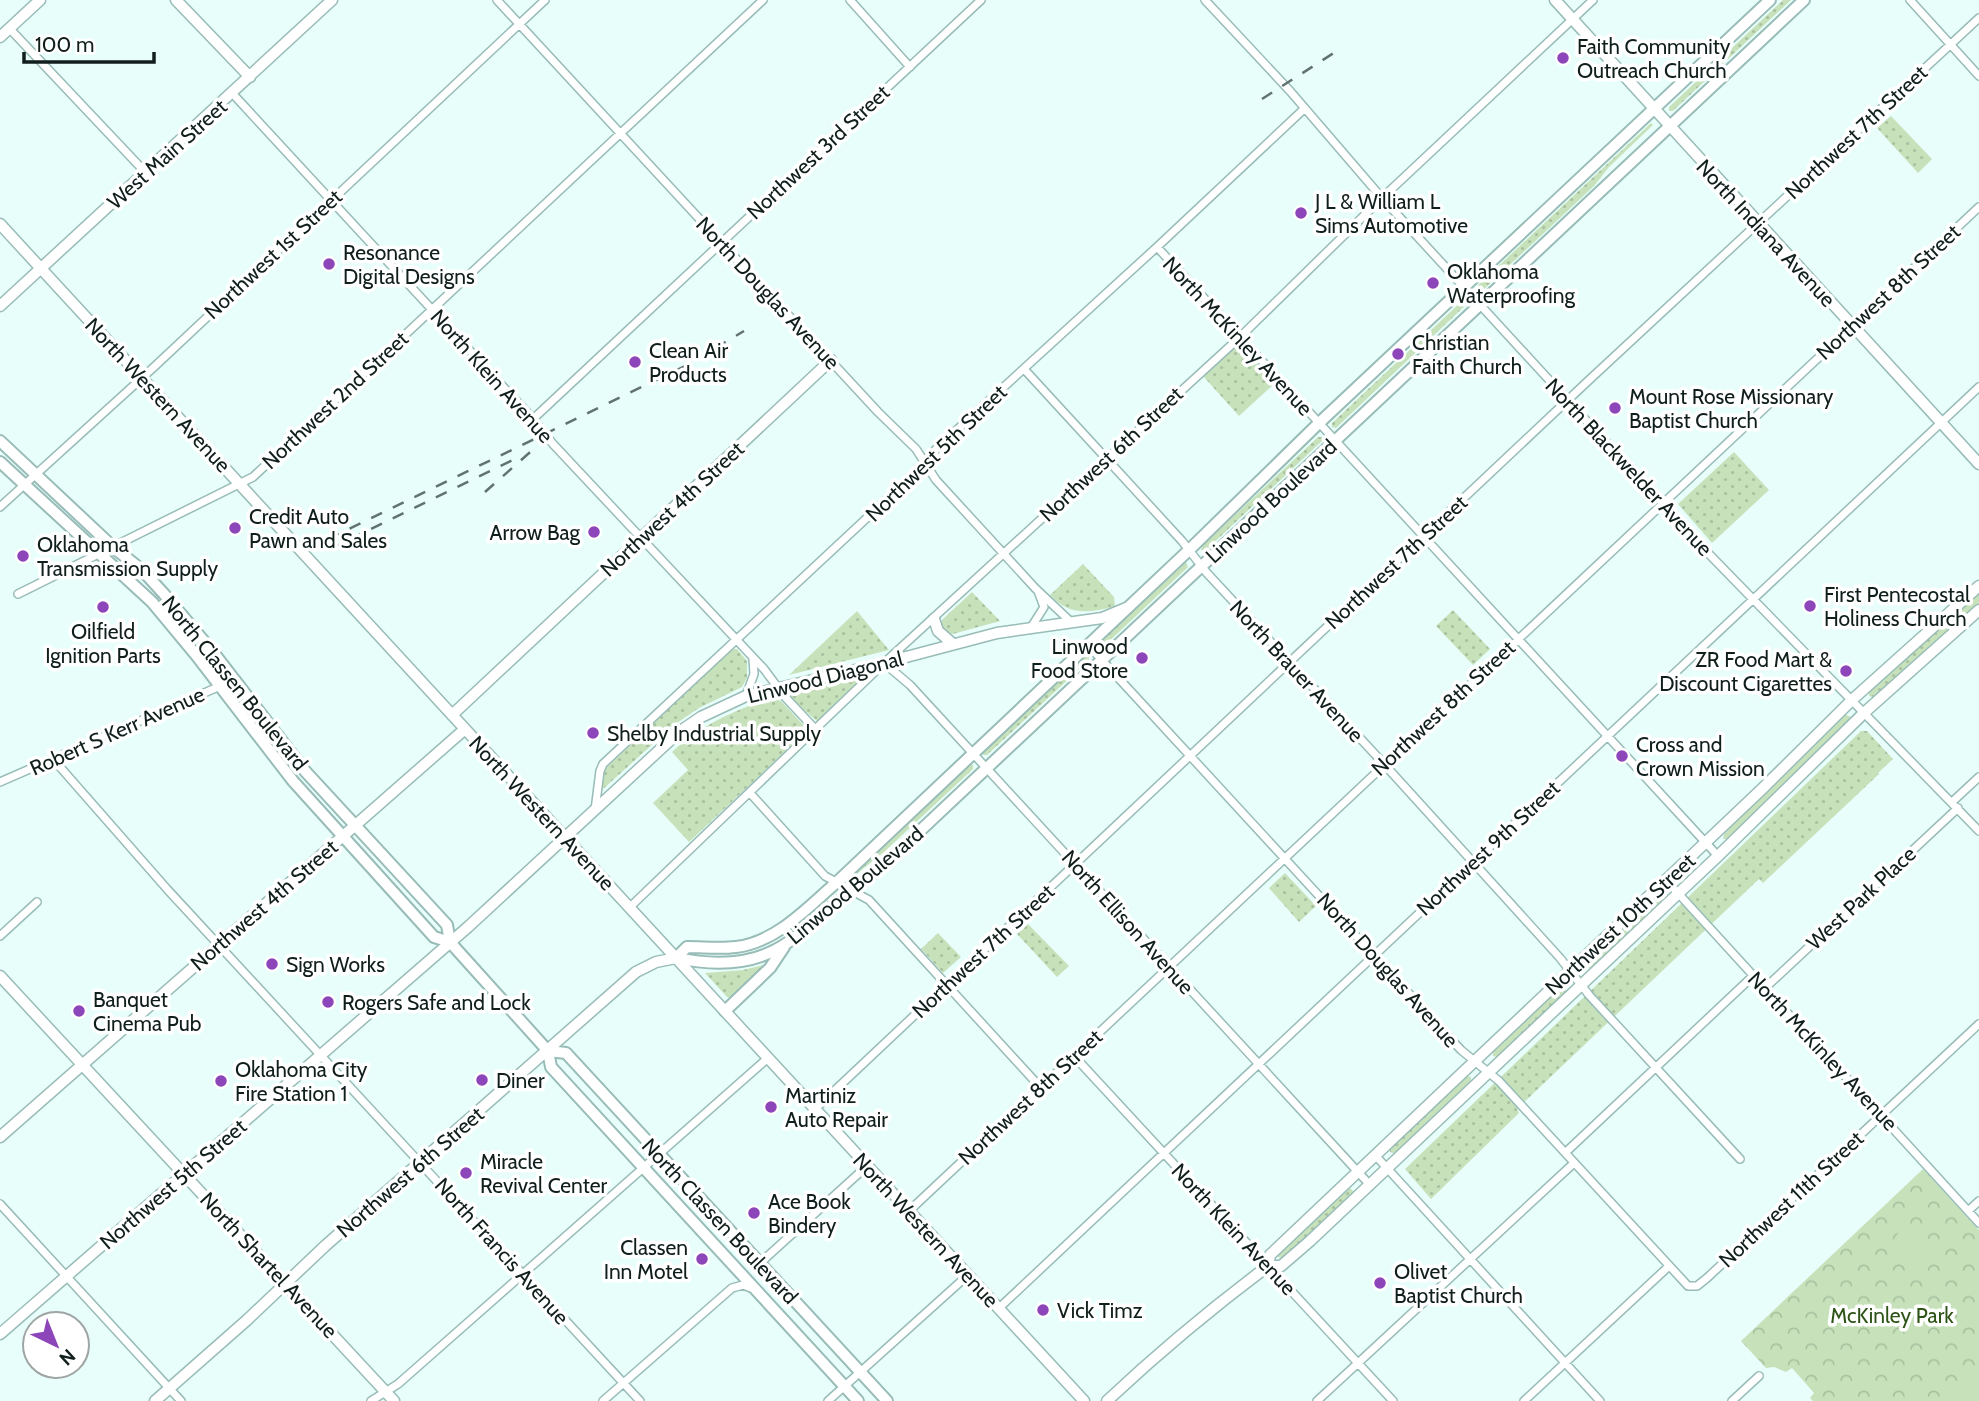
<svg xmlns="http://www.w3.org/2000/svg" width="1979" height="1401" font-family="Cabin,sans-serif">
<style>
.grass{fill:url(#grass-dots)}
.park{fill:url(#park-crowns)}
.garden{fill:#c7e2bb}
.lines{fill:none;stroke-linecap:round;stroke-linejoin:round}
.street-casing{stroke:#98bcb7;stroke-width:10}
.secondary-casing{stroke:#98bcb7;stroke-width:13}
.primary-casing{stroke:#98bcb7;stroke-width:14}
.street{stroke:#fff;stroke-width:7}
.secondary{stroke:#fff;stroke-width:10}
.primary{stroke:#fff;stroke-width:10}
.rail{stroke:#617270;stroke-width:2.5;stroke-dasharray:12 12;stroke-linecap:butt}
.poi-dot{fill:#8c46b9;stroke:#fff;stroke-width:2.5}
.labels{text-anchor:middle;dominant-baseline:central;stroke-width:7;stroke-linejoin:round;paint-order:stroke}
.poi-label{font-size:21px;fill:#101e1c;stroke:#fff;text-anchor:start}
.street-label{font-size:21px;fill:#101e1c;stroke:#fff}
.park-label{font-size:21px;fill:#2d5317;stroke:#fff}
</style>
<defs>
<pattern id="grass-dots" width="8" height="8" patternUnits="userSpaceOnUse" patternTransform="scale(1.75)"><rect width="8" height="8" fill="#c7e2bb"/><path d="M2 2h.1M6 6h.1" fill="none" stroke="#aac1a0" stroke-width="1.8" stroke-linecap="round"/></pattern>
<pattern id="park-crowns" width="20" height="18" patternUnits="userSpaceOnUse" patternTransform="scale(1.75)"><rect width="20" height="18" fill="#c7e2bb"/><path d="M2 6a3 3 0 1 1 6 0M12 15a3 3 0 1 1 6 0" fill="none" stroke="#aac1a0"/></pattern>
</defs>
<rect width="100%" height="100%" fill="#e8fefb"/>
<!-- grass -->
<path class="grass" d="M1783,0h8l-118,111h-4v-4z
M1891,116l41,43 -14,14 -41,-45z
M1651,123l2,2 -44,42 -15,19 -112,105 -5,-1v-4z
M1463,300h4v4l-131,124 -4,-1v-4z
M1238,343l37,40 -36,33 -37,-41z
M1318,437h4v4l-117,110 -4,-1 1,-4z
M1734,452l35,38 -57,53 -34,-39z
M1186,562l2,5 -85,80 -3,-1 -1,-4z
M1083,564l31,33 1,10c-27,5 -44,10 -65,-12z
M972,592l28,29 -47,13 -9,-2 -3,-10 3,-4z
M1979,593v10l-105,94 -5,-1v-5z
M1453,610l37,39 -17,16 -37,-39z
M857,611l32,39 -100,25z
M732,649h5l10,12v17l-5,9 -43,21 -25,17 -72,65v-16l4,-6z
M1085,655l4,1v4l-102,95h-4l-1,-2z
M862,676l2,2 -46,44 -30,-26z
M773,698l8,3 27,29 -119,112 -36,-39 35,-33 -16,-18c30,-27 62,-42 101,-54z
M1844,714l7,3 -7,8 -115,114h-6l1,-5z
M1861,731h6l26,28 -15,14 1,1 -116,109 -4,-4 -242,230 2,4 -88,86 -26,-30z
M969,765h4v4l-90,84 -33,26z
M1285,873l31,33 -17,16 -30,-34z
M1658,895l5,1v4l-71,68h-6l1,-6z
M1028,924l41,42 -12,11 -40,-43z
M938,933l23,24 -18,16 -22,-24z
M767,964l-36,34 -4,-1 -22,-24 38,-3z
M1566,986l-1,7 -67,64 -5,-1v-4l68,-65z
M1467,1076l4,1v4l-76,73 -5,-2v-4z
M1350,1188l3,3 -2,5 -69,62 -4,-1v-3z"/>
<!-- park -->
<path class="park" d="M1923,1169l56,61v171h-166l-3,-3 4,-5 -22,-25 -6,4 -12,-5 -8,1 -25,-27z"/>
<!-- garden -->
<path class="garden" d="M1895 1243a17 17 0 1 1 34 0a17 17 0 1 1-34 0Z
M1979,1363v38h-31l-5,-5z"/>
<g class="lines">
<defs>
<path id="street" d="M497,0l381,412 38,37 20,31 99,108 36,34
M850,0l60,67
M1205,0l85,91 92,107 325,354 272,279
M1910,0l69,76
M9,28l137,145
M232,93l301,326 20,25 211,225 21,28 31,33
M1157,247l561,609
M1024,369l158,172 24,31 178,192 176,194 29,37 151,164
M533,419l448,-419
M0,507l154,-140 391,-367
M18,594l235,-117 510,-477
M1032,626l12,-19 -6,-16
M1088,645l373,405 38,31 189,205h9l10,-8 272,-254
M884,663l26,22 460,500
M746,696l8,-22 -1,-15
M53,759l114,130 473,512
M0,782l234,-102
M750,793l75,83 44,24 172,188
M1952,802l27,-25
M595,810l5,-39 3,-7 311,-290 23,-26 220,-201 147,-138
M1666,880l313,343
M629,908l255,-245 355,-325 143,-140 211,-198
M0,936l37,-34
M1765,988l193,-180
M1074,1056l319,345
M815,1109l773,-728 391,-363
M1566,1152l187,-176
M1375,1155l225,246
M0,1204l181,197
M909,1211l1070,-1004
M1968,1211l11,-10
M759,1264l108,-98
M998,1309l981,-922
M371,1401l27,-17 370,-326
M603,1401l129,-113 11,-3 8,3
M828,1401l140,-126
M1317,1401l257,-238
M1524,1401l144,-134
M1732,1401l27,-25"/>
<path id="secondary" d="M176,0l74,77
M1555,0l424,464
M0,37l40,-37
M0,224l1084,1177
M0,306l332,-306
M934,619l4,12 15,13
M452,715l379,-355
M0,976l394,425
M0,1137l465,-408
M1268,1266l2,-11 492,-466 91,-90 126,-113
M0,1334l468,-407 211,-195 22,-15 45,-21 126,-30 125,-33 105,-15 24,-10
M155,1401l92,-81 78,-74 311,-274 20,-10 20,-4
M1107,1401c51,-48 105,-93 161,-135h13l29,-25 408,-385 147,-144 114,-102"/>
<path id="primary" d="M0,441l113,106 30,24 21,23 49,58 92,119 142,154 3,17
M0,462l152,140 44,53 97,126 141,156 16,5 8,9 90,100 3,16 307,334
M676,958c30,6 66,8 95,-6 18,-8 33,-22 48,-35 24,-19 48,-38 71,-58l914,-859
M676,958l11,-11c16,0 33,2 49,0 41,-5 72,-40 101,-65l352,-332 130,-127 451,-423
M725,1011l45,-43 14,-21
M548,1051l18,2 321,348"/>
</defs>
<!-- street casing -->
<use href="#street" class="street-casing"/>
<!-- secondary casing -->
<use href="#secondary" class="secondary-casing"/>
<!-- primary casing -->
<use href="#primary" class="primary-casing"/>
<!-- street -->
<use href="#street" class="street"/>
<!-- secondary -->
<use href="#secondary" class="secondary"/>
<!-- primary -->
<use href="#primary" class="primary"/>
<!-- rail -->
<path class="rail" d="M1262,99l78,-50
M485,492l52,-46
M328,539l357,-173 59,-35
M328,550l189,-92"/>
</g>
<!-- markers -->
<g class="poi-dot">
<circle cx="1563" cy="58" r="7"/>
<circle cx="1301" cy="213" r="7"/>
<circle cx="329" cy="264" r="7"/>
<circle cx="1433" cy="283" r="7"/>
<circle cx="1398" cy="354" r="7"/>
<circle cx="635" cy="362" r="7"/>
<circle cx="1615" cy="408" r="7"/>
<circle cx="235" cy="528" r="7"/>
<circle cx="594" cy="532" r="7"/>
<circle cx="23" cy="556" r="7"/>
<circle cx="1810" cy="606" r="7"/>
<circle cx="103" cy="607" r="7"/>
<circle cx="1142" cy="658" r="7"/>
<circle cx="1846" cy="671" r="7"/>
<circle cx="593" cy="733" r="7"/>
<circle cx="1622" cy="756" r="7"/>
<circle cx="272" cy="964" r="7"/>
<circle cx="328" cy="1002" r="7"/>
<circle cx="79" cy="1011" r="7"/>
<circle cx="482" cy="1080" r="7"/>
<circle cx="221" cy="1081" r="7"/>
<circle cx="771" cy="1107" r="7"/>
<circle cx="466" cy="1173" r="7"/>
<circle cx="754" cy="1213" r="7"/>
<circle cx="702" cy="1259" r="7"/>
<circle cx="1380" cy="1283" r="7"/>
<circle cx="1043" cy="1310" r="7"/>
</g>
<g class="labels">
<!-- poi labels -->
<g class="poi-label">
<text x="1577" y="46">Faith Community<tspan x="1577" dy="24">Outreach Church</tspan></text>
<text x="1315" y="201">J L &amp; William L<tspan x="1315" dy="24">Sims Automotive</tspan></text>
<text x="343" y="252">Resonance<tspan x="343" dy="24">Digital Designs</tspan></text>
<text x="1447" y="271">Oklahoma<tspan x="1447" dy="24">Waterproofing</tspan></text>
<text x="1412" y="342">Christian<tspan x="1412" dy="24">Faith Church</tspan></text>
<text x="649" y="350">Clean Air<tspan x="649" dy="24">Products</tspan></text>
<text x="1629" y="396">Mount Rose Missionary<tspan x="1629" dy="24">Baptist Church</tspan></text>
<text x="249" y="516">Credit Auto<tspan x="249" dy="24">Pawn and Sales</tspan></text>
<text x="580" y="532" text-anchor="end">Arrow Bag</text>
<text x="37" y="544">Oklahoma<tspan x="37" dy="24">Transmission Supply</tspan></text>
<text x="1824" y="594">First Pentecostal<tspan x="1824" dy="24">Holiness Church</tspan></text>
<text x="103" y="631" text-anchor="middle">Oilfield<tspan x="103" dy="24">Ignition Parts</tspan></text>
<text x="1128" y="646" text-anchor="end">Linwood<tspan x="1128" dy="24">Food Store</tspan></text>
<text x="1832" y="659" text-anchor="end">ZR Food Mart &amp;<tspan x="1832" dy="24">Discount Cigarettes</tspan></text>
<text x="607" y="733">Shelby Industrial Supply</text>
<text x="1636" y="744">Cross and<tspan x="1636" dy="24">Crown Mission</tspan></text>
<text x="286" y="964">Sign Works</text>
<text x="93" y="999">Banquet<tspan x="93" dy="24">Cinema Pub</tspan></text>
<text x="342" y="1002">Rogers Safe and Lock</text>
<text x="235" y="1069">Oklahoma City<tspan x="235" dy="24">Fire Station 1</tspan></text>
<text x="496" y="1080">Diner</text>
<text x="785" y="1095">Martiniz<tspan x="785" dy="24">Auto Repair</tspan></text>
<text x="480" y="1161">Miracle<tspan x="480" dy="24">Revival Center</tspan></text>
<text x="768" y="1201">Ace Book<tspan x="768" dy="24">Bindery</tspan></text>
<text x="688" y="1247" text-anchor="end">Classen<tspan x="688" dy="24">Inn Motel</tspan></text>
<text x="1394" y="1271">Olivet<tspan x="1394" dy="24">Baptist Church</tspan></text>
<text x="1057" y="1310">Vick Timz</text>
</g>
<!-- street labels -->
<g class="street-label">
<text transform="translate(1856 132) rotate(-43)">Northwest 7th Street</text>
<text transform="translate(818 152) rotate(-43)">Northwest 3rd Street</text>
<text transform="translate(167 154) rotate(-42)">West Main Street</text>
<text transform="translate(1766 233) rotate(47)">North Indiana Avenue</text>
<text transform="translate(273 254) rotate(-43)">Northwest 1st Street</text>
<text transform="translate(1888 292) rotate(-43)">Northwest 8th Street</text>
<text transform="translate(768 293) rotate(47)">North Douglas Avenue</text>
<text transform="translate(1238 336) rotate(47)">North McKinley Avenue</text>
<text transform="translate(492 376) rotate(48)">North Klein Avenue</text>
<text transform="translate(158 395) rotate(47)">North Western Avenue</text>
<text transform="translate(335 400) rotate(-43)">Northwest 2nd Street</text>
<text transform="translate(936 453) rotate(-44)">Northwest 5th Street</text>
<text transform="translate(1111 454) rotate(-43)">Northwest 6th Street</text>
<text transform="translate(1629 467) rotate(47)">North Blackwelder Avenue</text>
<text transform="translate(1271 501) rotate(-43)">Linwood Boulevard</text>
<text transform="translate(672 509) rotate(-43)">Northwest 4th Street</text>
<text transform="translate(1396 562) rotate(-43)">Northwest 7th Street</text>
<text transform="translate(1297 671) rotate(47)">North Brauer Avenue</text>
<text transform="translate(825 677) rotate(-14)">Linwood Diagonal</text>
<text transform="translate(235 683) rotate(51)">North Classen Boulevard</text>
<text transform="translate(1443 708) rotate(-43)">Northwest 8th Street</text>
<text transform="translate(117 731) rotate(-24)">Robert S Kerr Avenue</text>
<text transform="translate(542 813) rotate(47)">North Western Avenue</text>
<text transform="translate(1488 848) rotate(-43)">Northwest 9th Street</text>
<text transform="translate(855 885) rotate(-40)">Linwood Boulevard</text>
<text transform="translate(1861 898) rotate(-43)">West Park Place</text>
<text transform="translate(264 905) rotate(-41)">Northwest 4th Street</text>
<text transform="translate(1128 922) rotate(48)">North Ellison Avenue</text>
<text transform="translate(1620 924) rotate(-43)">Northwest 10th Street</text>
<text transform="translate(983 951) rotate(-43)">Northwest 7th Street</text>
<text transform="translate(1388 970) rotate(48)">North Douglas Avenue</text>
<text transform="translate(1823 1051) rotate(47)">North McKinley Avenue</text>
<text transform="translate(1030 1097) rotate(-43)">Northwest 8th Street</text>
<text transform="translate(410 1172) rotate(-41)">Northwest 6th Street</text>
<text transform="translate(173 1184) rotate(-41)">Northwest 5th Street</text>
<text transform="translate(1791 1199) rotate(-43)">Northwest 11th Street</text>
<text transform="translate(720 1221) rotate(47)">North Classen Boulevard</text>
<text transform="translate(1234 1229) rotate(47)">North Klein Avenue</text>
<text transform="translate(926 1230) rotate(47)">North Western Avenue</text>
<text transform="translate(502 1251) rotate(48)">North Francis Avenue</text>
<text transform="translate(269 1265) rotate(47)">North Shartel Avenue</text>
</g>
<!-- park labels -->
<g class="park-label">
<text x="1892" y="1315">McKinley Park</text>
</g>
</g>
<!-- north arrow -->
<g transform="translate(56 1345) rotate(137)"><circle r="33" fill="#ffffff" stroke="#9fa5a4" stroke-width="2"/>
<path d="M0-5L12 26L0 18L-12 26Z" fill="#8c46b9"/>
<text y="-10" font-size="19" font-weight="bold" text-anchor="middle" fill="#101e1c">N</text>
</g>
<!-- scale -->
<path d="M24 52v10h130v-10" fill="none" stroke="#101e1c" stroke-width="3.5"/>
<text x="35" y="52" font-size="21" fill="#101e1c" stroke="#ffffff" stroke-width="5" paint-order="stroke">100 m</text>
</svg>
